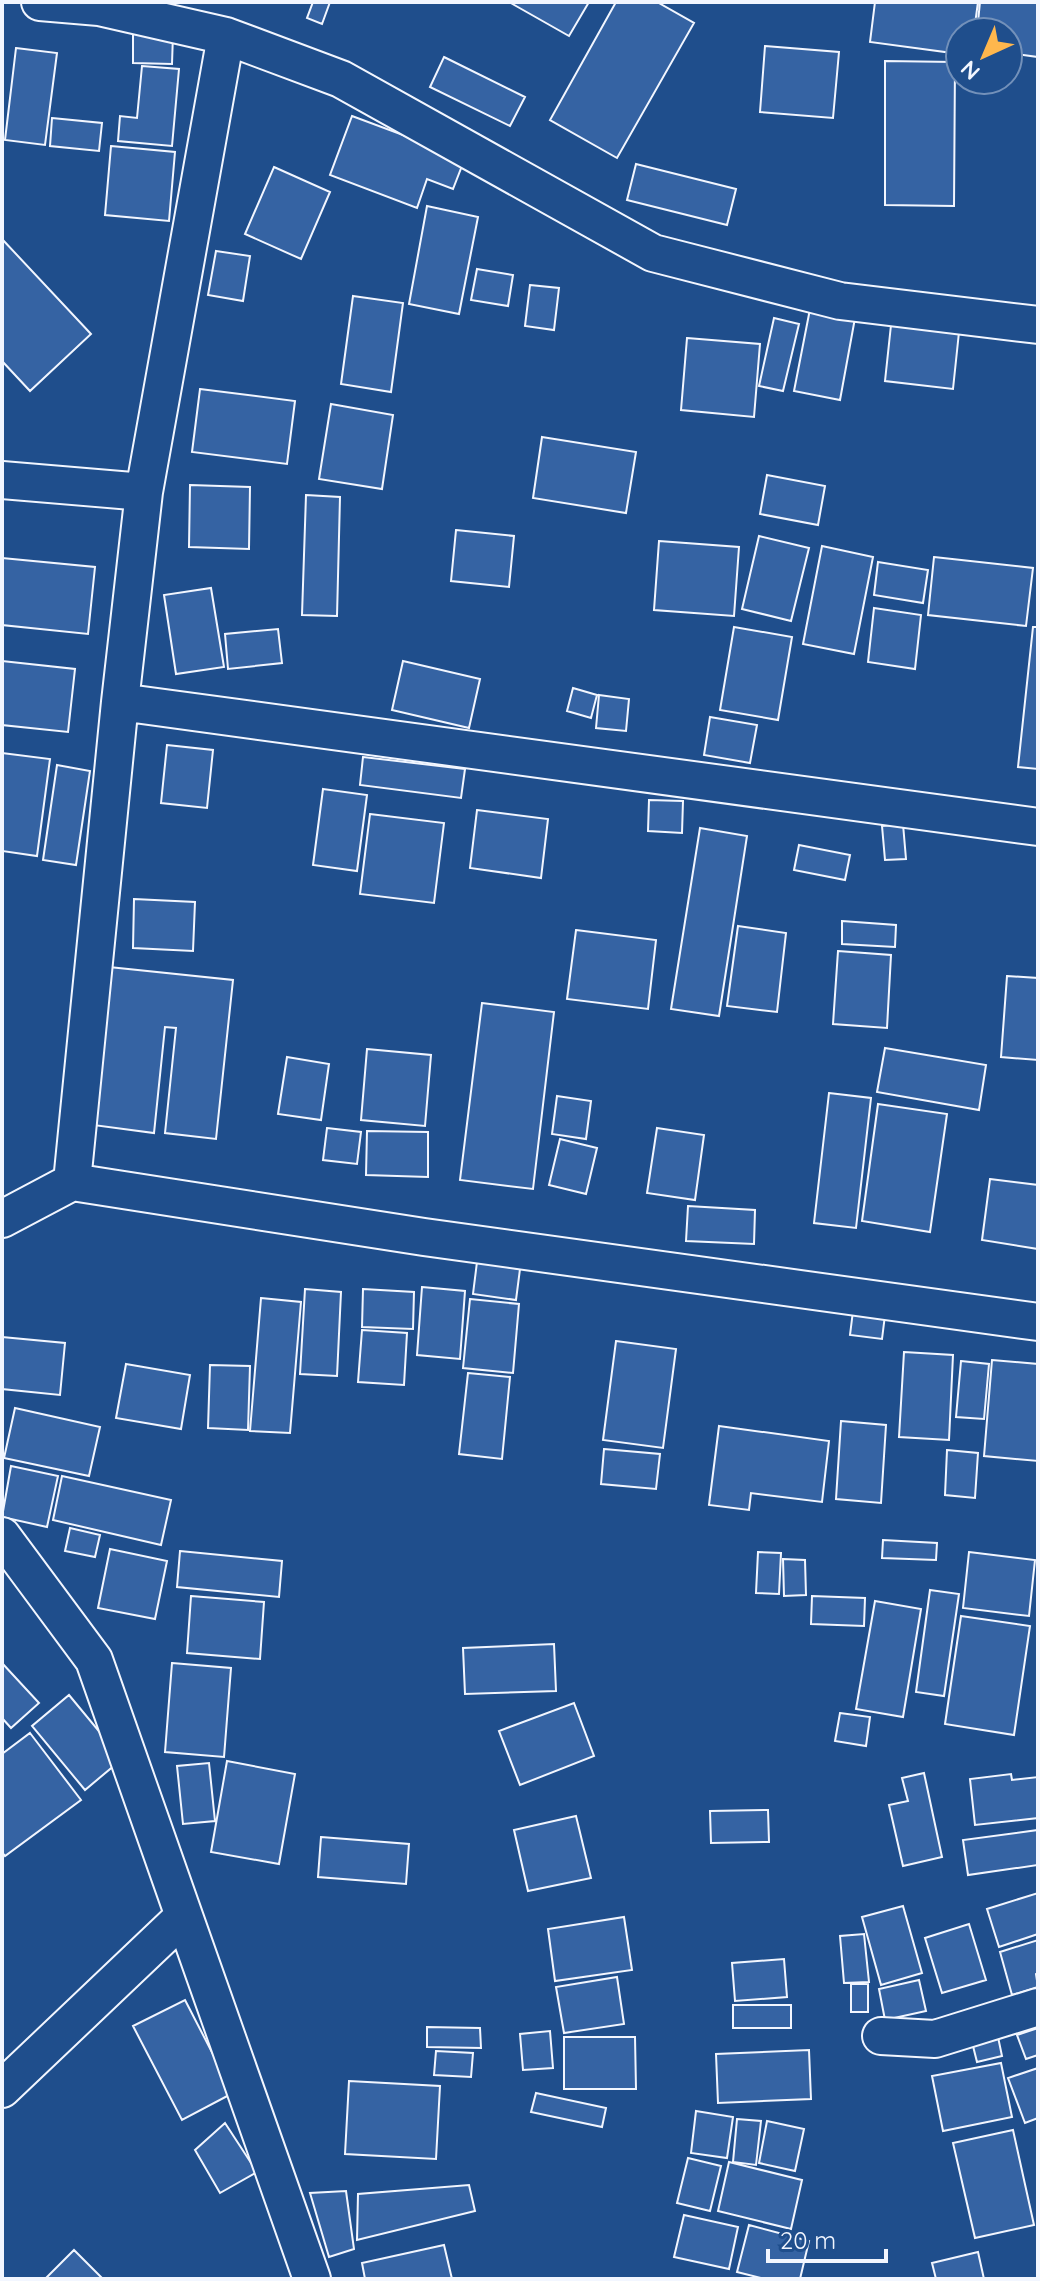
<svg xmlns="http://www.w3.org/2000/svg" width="1040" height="2281" font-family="Quicksand,sans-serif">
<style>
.building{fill:#3563a3;stroke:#f2f6ff;stroke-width:2}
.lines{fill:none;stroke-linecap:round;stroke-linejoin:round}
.minor-casing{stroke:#f2f6ff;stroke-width:40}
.minor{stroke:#1f4e8c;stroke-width:36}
</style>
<rect width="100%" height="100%" fill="#1f4e8c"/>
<!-- building -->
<path class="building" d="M313,2h17l-8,22 -15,-6z
M509,2h80l-20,34z
M616,2h41l37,21 -77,135 -67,-38z
M875,2h103l-4,30h-14v22l-90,-12z
M980,2h58v55l-30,-4v-21h-31z
M133,32l40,2 -1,30 -39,-1z
M765,46l74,6 -6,66 -73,-6z
M16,48l41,5 -12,92 -40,-5z
M444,57l81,40 -15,29 -80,-39z
M885,61l70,1 -1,144 -69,-1z
M142,66l37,3 -7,77 -54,-5 2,-25 17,2z
M352,116l113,42 -12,31 -26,-10 -10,29 -87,-33z
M52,118l50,5 -3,28 -49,-5z
M111,146l64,6 -6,69 -64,-6z
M636,164l100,25 -9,36 -100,-25z
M274,167l56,25 -29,67 -56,-25z
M427,206l51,11 -19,97 -50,-10z
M2,239l89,95 -61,57 -28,-30z
M216,251l34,5 -7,45 -35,-6z
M477,269l36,6 -5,31 -37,-6z
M530,285l29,3 -5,42 -29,-4z
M353,296l50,7 -12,89 -50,-8z
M810,309l45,9 -15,82 -46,-9z
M774,318l25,6 -16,67 -24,-5z
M891,325l68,7 -6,57 -68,-8z
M687,338l73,6 -6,73 -73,-7z
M200,389l95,12 -8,63 -95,-12z
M331,404l62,11 -11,74 -63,-10z
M542,437l94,15 -10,61 -93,-15z
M767,475l58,11 -7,39 -58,-11z
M190,485l60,2 -1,62 -60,-2z
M306,495l34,2 -3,119 -35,-1z
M456,530l58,6 -5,51 -58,-6z
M759,536l50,12 -18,73 -49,-12z
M659,541l80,6 -5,69 -80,-6z
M822,546l51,11 -19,97 -51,-10z
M934,557l99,11 -7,58 -98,-11z
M2,558l93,9 -7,67 -86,-9z
M878,562l50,8 -5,33 -49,-8z
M211,588l13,79 -48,7 -12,-79z
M874,608l47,7 -6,54 -47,-7z
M734,627l58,10 -14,83 -58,-10z
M1033,627h5v142l-20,-2z
M278,629l4,34 -54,6 -3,-35z
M2,661l73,8 -7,63 -66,-7z
M403,661l77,18 -11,49 -77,-18z
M573,688l24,7 -6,23 -24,-7z
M599,695l30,4 -3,32 -30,-3z
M710,717l47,8 -7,38 -46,-8z
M167,745l46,5 -6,58 -46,-5z
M2,753l48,6 -13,97 -35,-5z
M363,757l102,12 -4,29 -101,-13z
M57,765l33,6 -14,94 -33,-5z
M323,789l44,6 -10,76 -44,-6z
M649,800l34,1 -1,32 -34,-2z
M477,810l71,9 -7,59 -71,-10z
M370,814l74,9 -10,80 -74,-9z
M903,824l3,35 -21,1 -3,-34z
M700,828l47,8 -28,180 -48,-7z
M799,845l51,10 -5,25 -51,-10z
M134,899l61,3 -2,49 -60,-3z
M842,921l54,4 -1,22 -53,-3z
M738,926l48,7 -9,79 -50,-6z
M576,930l80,10 -8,69 -81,-10z
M838,951l53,4 -4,73 -54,-4z
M109,967l124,13 -17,159 -51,-6 11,-105 -11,-1 -11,106 -61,-8z
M1007,976l31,2v82l-37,-3z
M482,1003l72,9 -21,177 -73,-9z
M885,1048l101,17 -7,45 -102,-18z
M367,1049l64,6 -6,71 -64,-6z
M287,1057l42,7 -8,56 -43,-6z
M829,1093l42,5 -15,130 -42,-5z
M557,1096l34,5 -5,38 -34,-5z
M878,1104l69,10 -17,118 -68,-11z
M327,1128l34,4 -4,32 -34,-4z
M657,1128l47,7 -9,65 -48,-7z
M367,1131l61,1v45l-62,-2z
M560,1139l37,9 -11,46 -37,-9z
M990,1179l48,6v64l-56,-9z
M688,1206l67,4 -1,34 -68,-3z
M477,1262l43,7 -4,31 -43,-6z
M422,1287l43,4 -5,68 -43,-4z
M305,1289l36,3 -4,84 -37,-2z
M363,1289l51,3 -1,37 -51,-2z
M261,1298l40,4 -11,131 -40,-2z
M470,1299l49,5 -6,69 -50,-5z
M853,1311l32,4 -3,24 -32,-4z
M362,1330l45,3 -3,52 -46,-3z
M2,1337l63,6 -5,52 -58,-6z
M616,1341l60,8 -13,99 -60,-8z
M904,1352l49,3 -4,85 -50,-3z
M992,1360l46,4v97l-54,-5z
M961,1361l28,3 -5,55 -28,-2z
M126,1364l64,11 -9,54 -65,-11z
M210,1365l40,1 -2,64 -40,-2z
M468,1373l42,4 -8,82 -43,-5z
M15,1408l85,19 -11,49 -85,-18z
M841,1421l45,4 -5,78 -45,-4z
M719,1426l110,15 -7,61 -71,-9 -2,17 -40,-5z
M604,1449l56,5 -4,35 -55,-5z
M947,1450l31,3 -3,45 -30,-3z
M11,1466l47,10 -11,51 -45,-10z
M62,1476l109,24 -10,45 -108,-25z
M70,1528l30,7 -5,22 -30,-6z
M883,1540l54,3 -1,17 -54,-2z
M110,1549l57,12 -12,58 -57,-11z
M180,1551l102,10 -3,36 -102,-10z
M758,1552l23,1 -2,41 -23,-1z
M969,1552l66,8 -6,56 -66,-8z
M783,1559l22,1 1,35 -22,1z
M930,1590l29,4 -15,102 -28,-4z
M191,1596l73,6 -4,57 -73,-6z
M812,1596l53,2 -1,28 -53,-2z
M875,1601l46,8 -18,108 -47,-8z
M961,1616l69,10 -16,109 -69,-11z
M554,1644l2,47 -91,3 -2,-46z
M2,1663l37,40 -28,25 -9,-10z
M172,1663l59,5 -7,89 -59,-5z
M69,1695l53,64 -37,31 -53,-64z
M574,1703l20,53 -74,29 -21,-54z
M840,1713l30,4 -4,29 -31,-5z
M30,1733l51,67 -76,56 -3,-4v-98z
M227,1761l68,13 -16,90 -68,-12z
M209,1763l6,58 -32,3 -6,-58z
M924,1773l18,84 -39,9 -14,-61 19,-4 -6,-23z
M1011,1774l1,6 26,-3v41l-63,7 -5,-46z
M768,1810l1,32 -58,1 -1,-32z
M576,1816l15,62 -63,13 -14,-61z
M1038,1830v35l-70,10 -5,-35z
M321,1837l88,7 -3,40 -88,-7z
M1038,1893v41l-39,13 -12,-38z
M903,1906l19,67 -41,12 -19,-68z
M624,1917l8,53 -77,11 -7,-52z
M969,1924l17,56 -44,13 -17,-55z
M864,1934l5,48 -25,1 -4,-47z
M1038,1940v33l-2,1 2,13 -26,8 -12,-43z
M784,1959l3,38 -52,4 -3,-38z
M617,1977l7,47 -60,9 -8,-46z
M919,1980l7,31 -41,9 -6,-31z
M851,1984h17v28h-17z
M185,2000l48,93 -51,27 -49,-94z
M733,2005h58v23h-58z
M427,2027l53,1 1,20 -54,-1z
M1038,2028v27l-12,4 -9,-24z
M550,2031l3,37 -30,2 -3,-36z
M564,2037h71l1,52h-72z
M998,2037l4,19 -25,6 -5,-20z
M809,2050l2,49 -93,4 -2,-49z
M436,2051l37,2 -2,24 -37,-2z
M1001,2063l11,54 -69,14 -11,-55z
M1038,2068v50l-13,5 -17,-45z
M349,2081l91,5 -4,73 -91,-5z
M536,2093l70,15 -4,19 -71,-15z
M696,2111l37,6 -6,41 -36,-5z
M737,2119l24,2 -5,44 -23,-3z
M767,2121l37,8 -9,42 -36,-8z
M225,2123l32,49 -37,21 -25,-43z
M1013,2130l21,95 -59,13 -22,-95z
M688,2158l33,8 -11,45 -33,-8z
M729,2162l73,18 -11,49 -73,-18z
M469,2185l6,26 -118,29 1,-46z
M346,2191l8,58 -25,8 -19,-64z
M684,2215l54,12 -9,42 -55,-12z
M749,2225l60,16 -9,38h-35l-28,-7z
M444,2245l8,34h-87l-3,-16z
M74,2250l29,29h-58z
M978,2252l6,27h-48l-4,-16z"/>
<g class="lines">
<defs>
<path id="minor" d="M40,2l59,5 127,29 115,43 312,174 187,48 198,24
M2,480l142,12
M120,702l918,125
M72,1182l352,55 614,85
M2,1219l70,-37 48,-480 24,-210 82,-456
M2,1536l92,124 90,256 -182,173
M184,1916l128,363
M881,2036l54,3 103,-32"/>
</defs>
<!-- minor casing -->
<use href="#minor" class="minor-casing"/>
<!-- minor -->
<use href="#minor" class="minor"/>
</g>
<!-- border -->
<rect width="1040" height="2281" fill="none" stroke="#f2f6ff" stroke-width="8"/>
<!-- north arrow -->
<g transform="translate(984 56) rotate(224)"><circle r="38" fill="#1f4e8c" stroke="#7391ba" stroke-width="2"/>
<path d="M0-6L14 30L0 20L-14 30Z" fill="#ffb74d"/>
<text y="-12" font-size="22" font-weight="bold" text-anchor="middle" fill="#f2f6ff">N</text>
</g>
<!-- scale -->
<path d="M768 2249v12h118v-12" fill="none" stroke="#f2f6ff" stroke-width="4"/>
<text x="780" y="2249" font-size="24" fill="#f2f6ff" stroke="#1f4e8c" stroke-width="6" paint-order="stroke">20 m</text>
</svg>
